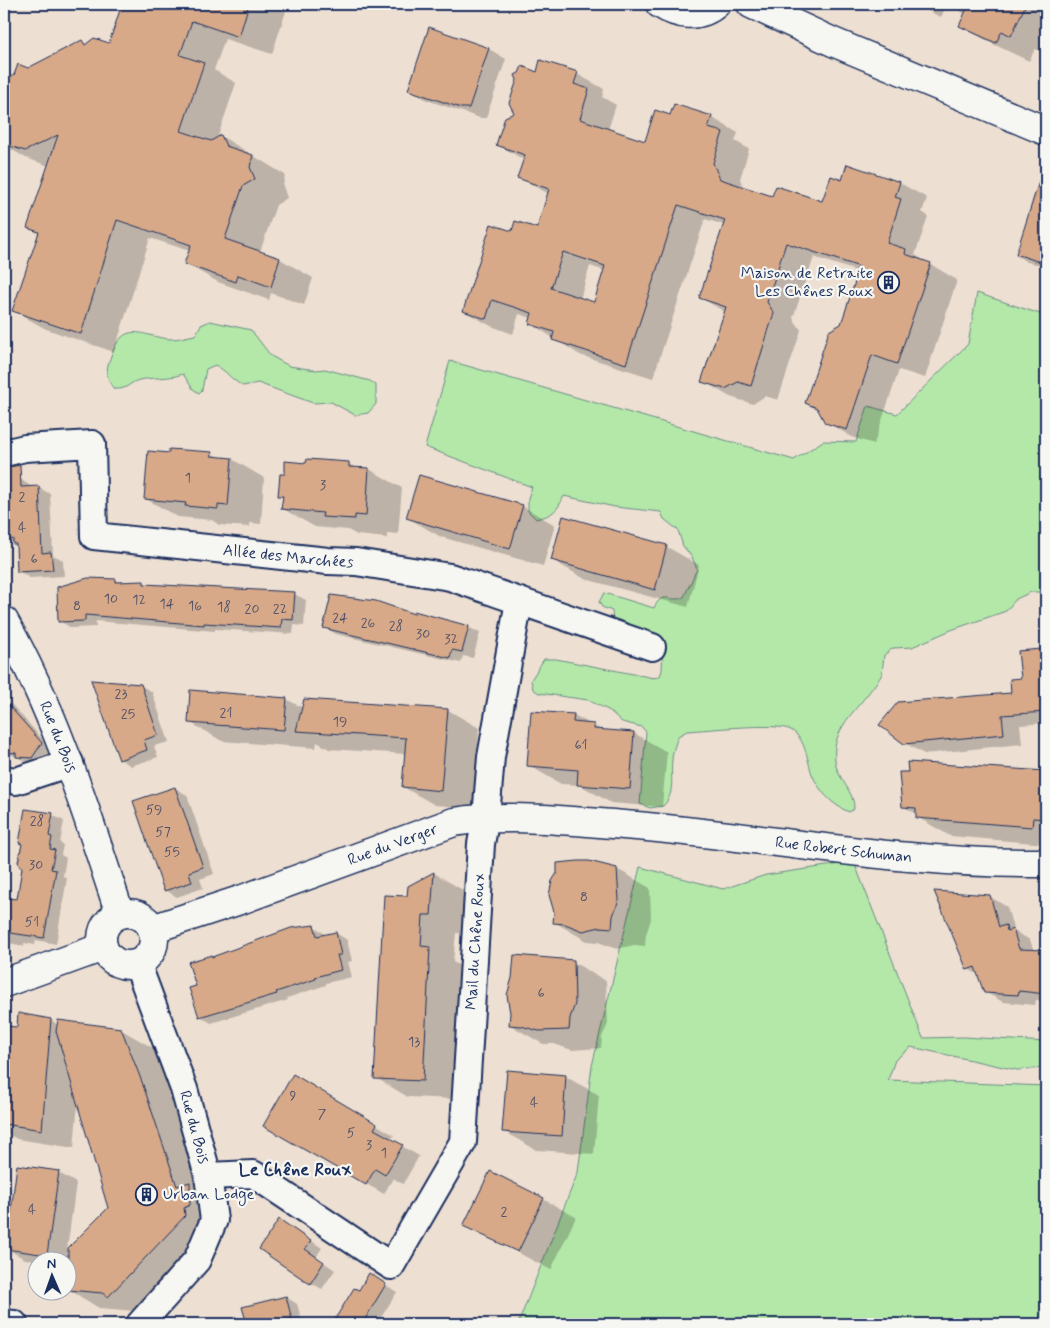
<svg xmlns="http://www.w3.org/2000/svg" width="1050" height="1328" font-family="Mynerve,sans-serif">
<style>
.green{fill:#b4e8a9;stroke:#688c84}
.shadow{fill:#0003;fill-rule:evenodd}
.building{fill:#d7a988;stroke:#1b2f5e;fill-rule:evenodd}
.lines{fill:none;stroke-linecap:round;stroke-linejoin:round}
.street-casing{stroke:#1b2f5e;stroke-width:30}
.secondary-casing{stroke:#1b2f5e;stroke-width:31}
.street{stroke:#f6f6f2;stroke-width:26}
.secondary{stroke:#f6f6f2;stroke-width:28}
.labels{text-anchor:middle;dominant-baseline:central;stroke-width:4.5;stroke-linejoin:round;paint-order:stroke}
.number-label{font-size:14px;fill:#4a4e68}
.poi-label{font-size:16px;fill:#1b2f5e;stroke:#f6f6f2;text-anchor:end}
.street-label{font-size:16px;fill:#1b2f5e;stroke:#f6f6f2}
.neighbourhood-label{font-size:18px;font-weight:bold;fill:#1b2f5e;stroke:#f6f6f2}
</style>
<rect width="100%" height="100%" fill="#eddfd2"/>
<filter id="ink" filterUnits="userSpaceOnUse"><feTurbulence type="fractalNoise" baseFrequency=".02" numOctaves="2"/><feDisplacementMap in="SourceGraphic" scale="10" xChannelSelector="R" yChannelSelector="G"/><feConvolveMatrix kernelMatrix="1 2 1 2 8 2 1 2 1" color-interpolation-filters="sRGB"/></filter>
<g filter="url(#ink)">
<!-- green -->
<path class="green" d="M977,293l69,23v276h-15l-15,7 -10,12 -55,19 -39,17 -19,1 -9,7c-1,6 -1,13 -2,19 -2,4 -6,9 -9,13 -16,23 -42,42 -38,73 1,18 20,31 19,49l-5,3c-17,-7 -30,-21 -37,-38 -5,-14 -6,-35 -21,-44 -13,-8 -85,0 -104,1l-9,5c-2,7 -6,16 -6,24 -2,17 4,33 -9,46l-13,2 -10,-4 6,-72 -4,-5 -20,-5 -12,-11 -22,-11 -49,-7 -6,-4 -2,-9 13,-21h12l98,19 6,-2 2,-6 1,-25 -50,-23 -1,-11 -10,-4 -3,-5 5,-9 50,15c9,-19 16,-4 30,-11l13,-28 -5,-12 -9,-11 -5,-16 -14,-11 -3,-7 -46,-5 -51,-11c-7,15 -11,19 -28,23l-8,-8v-13l4,-11 -107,-40 25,-86 344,99 29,-19 33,1 12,-36 29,8 71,-70z
M210,321l41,9 20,26 18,10 27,4 9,-1 45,12 6,4v19l-8,9 -13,2 -24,-13 -18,1 -55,-20 -15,3c-13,-7 -16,-15 -28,-21l-9,4 -4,21 -3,3 -6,-4 -10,-15c-15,5 -29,3 -44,6 -11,3 -11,10 -25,9 -9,-12 -8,-20 -3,-33 14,-39 32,-18 61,-17 7,0 16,-3 23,-4l6,-10z
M854,862l69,176 41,-1 82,5v26l-29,2 -106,-23 -16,13 -7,20 158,6v238h-528l60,-152 14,-106 48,-199 83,22 43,-14z"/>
<!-- shadow -->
<path class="shadow" d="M124,4h148l14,7 -14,43 -47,-15 -11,31 22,13 -19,56 4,-3 64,39 -2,11 4,12 -11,7 -16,47 20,7 33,19 -9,27 -33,-12 -2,7 -51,-18 -32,-18 4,-13 -40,-13 -36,114 -68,-23 -32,-18 26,-77 -12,-6 21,-62 -23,-8 -22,-13v-63l78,-40 6,3h22z
M912,4h40l-1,3 -4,-2 -6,12z
M959,4h87l-1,49 -10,-4 -6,12 -36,-17 -33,-18 5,-12 -8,-5z
M489,49l17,10 -20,59h-6l-53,-18 -18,-10z
M538,73l39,1 27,15 -2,8 14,8 -8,25 38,12 25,-25h40l27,16 -3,8 14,8 -9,30 4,9 29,9 50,6 20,-22 57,2 27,15 -5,14 6,4 -13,39 42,25 -32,98 -26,-8 -25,74 -20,-6 -28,-16 -5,-11 -15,-8 36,-78 17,-53 -45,-15 -21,61 8,12 -23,70 -13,-4 -12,8 -23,-7 -27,-16 22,-69 -24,-14 23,-73 -19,-6 -52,159 -73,-23 -50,-32 2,-5 -13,-4 -6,20 -22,-8 -27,-15 49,-79 25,-3 11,-35 -31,-17 6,-17 -27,-16zM590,266l15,5 -10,33 -15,-5z
M1035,190l11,4v72l-19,-4 -10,-6z
M211,453l9,5 12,1 32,19 -3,46 -11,-1v4l-31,-2 -7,-5 -34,-3 -32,-18 24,-45z
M307,464h42l8,4 12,1 33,19 -4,46 -11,-1v5l-30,-3 -9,-5 -33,-3 -32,-18 1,-11 -5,-3 7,-19z
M20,479l12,8h6l12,7 3,61 10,5 1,16 -34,2 -11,-7 -2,-26 -11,-6 -2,-59z
M522,506l33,19 -12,41 -102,-29 -33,-19z
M564,518l103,29 32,18 -11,42 -103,-28 -33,-19z
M116,580l5,4 23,-1 5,2 145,9 12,6 -2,26 -10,-1 -1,9 -78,-5v2l-119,-10v6l-25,1 -11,-7z
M415,616l53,11 12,6 -7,25 -10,-2 -2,7 -125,-29 -12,-7z
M1041,650l5,3v70l-26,2 2,19 -98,10 -19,-11 107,-49z
M140,685l12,7 17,50 -15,4 4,11 -27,9 -11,-7z
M4,696l49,55 -9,13 -15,-1 -25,-12z
M286,699l17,9 145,2 31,18 -6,80 -38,-3 -32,-18 3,-33 -77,-5 -12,-7 -1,6 -94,-7 -33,-19z
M574,715l29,16 31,2 33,19 -5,55 -51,-4 -31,-18 -19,-1 -33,-19z
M909,763l137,10v71l-96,-8 -33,-19v-3l-13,-7 5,-34z
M175,788l12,7 27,79 -14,5 3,9 -26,9 -12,-7z
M52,815l12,6 -4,22 3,2 -2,10 5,3 -3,18 4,2 -11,66 -20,-4 -1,5 -11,-2v3l-20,-4v-39l14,-2z
M617,869l33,19 1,31 -5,16 -1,11 -11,-1 -17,4 -19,-7 -11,-1 -33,-19 5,-49z
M434,873l32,19 -3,41h-7l-3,29 9,5 -6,132 -48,-2 -32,-19 33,-180z
M989,896l18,11 7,24 16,9 4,11 12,1v49l-10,-1 -1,5 -32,-3 -18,-10 -6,-17 -11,-6z
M314,926l12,9 10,-2 11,7 5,21 -4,1 4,15 -26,6v2l-39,13 1,2 -77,23 -11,-7 -3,-30 14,-30 3,2z
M573,962l33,19 2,43 -6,13 -1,11 -29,2 -18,-6h-11l-33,-19z
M51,1020l7,5 62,4 33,19 70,175 -88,88 -36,-3 -31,-19 2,-28 -5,-2 -27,1 -13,-1 -18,-10 52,-76 17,10 -9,67 43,-41 -32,-107 -4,46 -57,-9 -13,-7v-105l14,1z
M508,1072l58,5 33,18 -5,59 -58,-4 -33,-19z
M293,1076l101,59 -3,5 28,16 -16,28 -10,-6 -9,16 -120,-68z
M543,1199l33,18 -25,53 -86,-45z
M291,1227l31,21 -6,9 19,13 -13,19 -11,-6z
M369,1275l28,17 -20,32h-44l22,-35 4,3z
M286,1297l11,7 6,20h-55l-4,-16z"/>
<!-- building -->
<path class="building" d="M122,4h127l-10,33 -47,-16 -12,34 24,8 -23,68 30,10 10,-6 5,11 27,9 -3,12 5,12 -12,7 -18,53 55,19 -9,29 -33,-12 -2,7 -52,-18 7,-19 -74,-25 -36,114 -69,-23 27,-79 -12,-4 31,-93 -33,16 -21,-7v-64l10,-5 4,-11 10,4 54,-28 3,5 9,-7 15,5z
M969,4h57l-15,32 -9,-5 -6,12 -37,-17z
M429,27l60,21 -20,60h-8l-53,-18z
M540,60l38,12 -4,12 15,5 -9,30 65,22 10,-31 15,5 4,-11 38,12 -4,12 15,4 -10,31 7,16 52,17 4,-10 46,15 9,-25 11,4 5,-16 53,18 -5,15 6,2 -14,44 19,6 -1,5 26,9 -34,101 -25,-9 -25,75 -22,-7 -8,-15 -12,-5 24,-72 12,-7 19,-57 -74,-24 -19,59 7,11 -23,73 -13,-4 -13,7 -24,-7 25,-75 -27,-9 26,-78 -47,-15 -52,159 -74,-24 2,-8 -25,-8 3,-11 -40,-13 -6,19 -23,-8 28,-87 21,7 3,-10 22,7 12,-39 -32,-11 8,-23 -29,-10 9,-28 9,-4 -5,-10 8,-23 -2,-5 4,-2 3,-7 15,6zM563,252l42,14 -11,36 -43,-14z
M1042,172l4,1v91l-30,-10z
M169,449l43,3 -1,4 21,2 -4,48 -10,-1v4l-33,-3 1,-3 -42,-4 4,-48 21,2z
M307,459l42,3v5l20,1 -3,48 -11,-1v4l-33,-2 1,-4 -42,-4 2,-13h-5l2,-22h5v-13l21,2z
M20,465l1,22 18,-1 3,67 9,-1 2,18 -36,2 -1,-28h-3v-5l-9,1v-72z
M419,475l104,30 -13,44 -104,-31z
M563,516l104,29 -12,45 -104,-30z
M88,578l28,1v3l28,-1v3l151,8 -2,28 -11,-1 -1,9 -77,-5v2l-119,-10v6l-27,1 -1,-35z
M331,595l45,6 38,13v-3l55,15 -7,26 -10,-2 -2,8 -127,-30z
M1042,649l2,28h2v35l-44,3 2,19 -100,10 -25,-19 19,-23 113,-9 -1,-14 11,-1 -3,-27z
M91,680l50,4 17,51 -14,5 3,10 -28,10z
M190,690l97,8 -3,32 -96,-7z
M304,699l144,10 -7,82 -39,-4 4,-49 -110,-7z
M4,700l38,43 -10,15 -16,-1v-4l-12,-1z
M531,711l43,3 -1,8 21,2v5l40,3 -4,57 -53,-4 1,-15 -51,-4z
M907,762l139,9v48l-13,-1 -1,9 -116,-9v-10l-14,-1 -3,-35h9z
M175,787l28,80 -14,5 3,10 -28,9 -31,-90z
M25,809l28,4 -4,23 3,1 -2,12 5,1 -4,19 5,1 -12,68 -40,-6v-30l2,-4 11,1 5,-31 -4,-6 4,-18 -3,-1z
M578,861h11l28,7 2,32 -6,16 -1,12 -12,-1 -17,4 -18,-7 -12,-1 1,-11 -5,-17 3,-14 5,-8v-10z
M434,872l-3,43h-8l-2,31 9,1 -7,134 -49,-2 10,-184 23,1 1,-10z
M934,891l56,4 9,32 7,-2 1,6 6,-2 6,20 27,1v44l-27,-3 -1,4 -34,-2 -9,-26 -8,3z
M314,925l3,11 19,-4 5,23h-4l4,15 -26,7 1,2 -40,13 1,2 -78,23 -10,-29 7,-2 -8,-24 24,-7v2l79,-29z
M514,955l60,5 1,44 -5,14 -1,12 -30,1 -18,-5 -12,-1 1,-12 -3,-18 5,-17z
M18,1013l33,6 -9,111 -38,-6v-98l13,1z
M58,1020l63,8 21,54 35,104 13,-4v23l-6,3 1,8 -77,81 -6,-4 -34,-3v-42l40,-40 -52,-177z
M507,1070l59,5 -4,61 -60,-4z
M293,1074l84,50 -3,5 29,16 -18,30 -10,-6 -9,16 -103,-59z
M17,1165l42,6 -12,84 -41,-6z
M490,1171l54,27 -26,54 -55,-26z
M279,1219l32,22 -6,8 19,13 -14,22 -51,-35z
M369,1273l17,11 -24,40h-30l22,-36 5,2z
M286,1296l7,28h-46l-5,-17z"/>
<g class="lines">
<defs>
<g id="street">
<path id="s1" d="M4,453l21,-5 67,-4 2,92 234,25 28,1 94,15 202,70"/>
<path d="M4,779l12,2 54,-18"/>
<path id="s2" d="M137,963l47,126 24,87 6,44 -17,40 -57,64"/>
<path id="s3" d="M208,1176l45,-2 138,92 72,-124 18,-298 5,-27 5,-60 28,-156"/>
<path d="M4,1323l10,1"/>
</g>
<g id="secondary">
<path d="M660,4c17,11 39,15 56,0"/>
<path d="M751,4l82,38 213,89"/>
<path id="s4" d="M4,621c52,92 83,193 116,293"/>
<circle cx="128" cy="939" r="26"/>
<path id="s5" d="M152,929l91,-30 211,-77c52,-8 106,-2 159,2 144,11 288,41 433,39"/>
<path d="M4,983l99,-36"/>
</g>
</defs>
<!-- street casing -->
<use href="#street" class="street-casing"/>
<!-- secondary casing -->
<use href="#secondary" class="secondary-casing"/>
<!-- street -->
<use href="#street" class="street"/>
<!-- secondary -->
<use href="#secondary" class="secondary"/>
</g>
</g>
<!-- icons -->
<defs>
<symbol id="building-ring" viewBox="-11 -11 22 22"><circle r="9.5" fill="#f6f6f2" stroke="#1b2f5e" stroke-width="1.5"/><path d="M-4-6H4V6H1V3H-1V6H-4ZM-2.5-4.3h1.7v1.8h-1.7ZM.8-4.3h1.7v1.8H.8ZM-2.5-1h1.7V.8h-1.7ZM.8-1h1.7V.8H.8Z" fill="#1b2f5e"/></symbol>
</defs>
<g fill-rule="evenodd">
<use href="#building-ring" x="876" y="270" width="25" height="25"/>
<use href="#building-ring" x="134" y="1182" width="25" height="25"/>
</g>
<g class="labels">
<!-- number labels -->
<g class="number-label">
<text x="188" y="478">1</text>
<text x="323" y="485">3</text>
<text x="22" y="497">2</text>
<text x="22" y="528">4</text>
<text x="34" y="559">6</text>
<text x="111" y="599">10</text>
<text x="139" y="600">12</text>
<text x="167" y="604">14</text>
<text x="77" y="606">8</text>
<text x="195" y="606">16</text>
<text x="224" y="607">18</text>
<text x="252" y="609">20</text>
<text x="280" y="609">22</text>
<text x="340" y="618">24</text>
<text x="368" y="623">26</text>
<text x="396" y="626">28</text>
<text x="423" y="634">30</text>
<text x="451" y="639">32</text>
<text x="121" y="694">23</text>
<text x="226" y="713">21</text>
<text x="128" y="714">25</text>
<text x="340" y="722">19</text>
<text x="581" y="745">61</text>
<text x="154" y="810">59</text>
<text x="37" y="821">28</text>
<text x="163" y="832">57</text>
<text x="172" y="852">55</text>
<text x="36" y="865">30</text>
<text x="584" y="897">8</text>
<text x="32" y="922">51</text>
<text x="541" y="993">6</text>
<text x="414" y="1042">13</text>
<text x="293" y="1096">9</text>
<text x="534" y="1103">4</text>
<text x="322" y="1114">7</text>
<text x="351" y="1133">5</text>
<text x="369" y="1145">3</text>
<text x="384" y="1153">1</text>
<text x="32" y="1210">4</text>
<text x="504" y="1212">2</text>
</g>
<!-- poi labels -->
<g class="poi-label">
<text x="873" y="273">Maison de Retraite<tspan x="873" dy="18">Les Chênes Roux</tspan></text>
<text x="163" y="1194" text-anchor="start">Urban Lodge</text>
</g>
<!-- street labels -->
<g class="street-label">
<text stroke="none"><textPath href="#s1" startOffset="376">Allée des Marchées</textPath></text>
<text stroke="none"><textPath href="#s4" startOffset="128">Rue du Bois</textPath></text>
<text stroke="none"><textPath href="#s5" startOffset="255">Rue du Verger</textPath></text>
<text stroke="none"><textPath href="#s5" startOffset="712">Rue Robert Schuman</textPath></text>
<text stroke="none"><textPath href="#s3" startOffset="555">Mail du Chêne Roux</textPath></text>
<text stroke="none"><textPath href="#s2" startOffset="174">Rue du Bois</textPath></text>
</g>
<!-- neighbourhood labels -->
<g class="neighbourhood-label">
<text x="295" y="1170">Le Chêne Roux</text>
</g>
</g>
<!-- margin -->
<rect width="1050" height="1328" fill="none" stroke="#f6f6f2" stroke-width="20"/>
<rect x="10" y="10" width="1030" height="1308" fill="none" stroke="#1b2f5e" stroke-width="2" filter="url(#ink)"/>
<!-- north arrow -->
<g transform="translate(52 1276) rotate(358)"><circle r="24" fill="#f6f6f2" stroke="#9ea6b7"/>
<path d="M0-4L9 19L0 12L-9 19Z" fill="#1b2f5e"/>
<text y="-8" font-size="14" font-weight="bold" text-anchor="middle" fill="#1b2f5e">N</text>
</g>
</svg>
